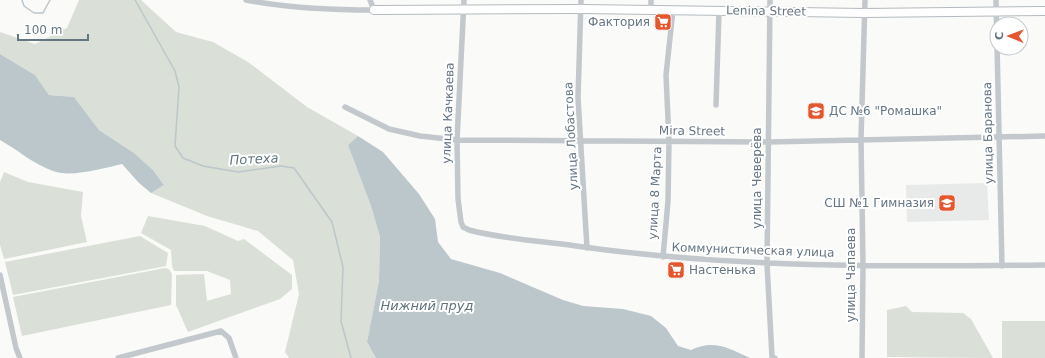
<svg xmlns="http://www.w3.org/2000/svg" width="1045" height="358" font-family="'DejaVu Sans',sans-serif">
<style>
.built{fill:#e8e9e9}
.green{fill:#dadfd7}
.water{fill:#bbc7cb}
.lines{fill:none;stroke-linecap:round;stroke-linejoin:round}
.stream{stroke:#bbc7cb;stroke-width:1.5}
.secondary-casing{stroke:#b3babf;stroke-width:10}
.street{stroke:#c3c8cc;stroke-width:5.5}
.secondary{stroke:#fff;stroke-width:8}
.labels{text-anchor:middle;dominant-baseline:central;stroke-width:4;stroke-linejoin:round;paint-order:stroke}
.street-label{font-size:12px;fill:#657683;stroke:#fff}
.poi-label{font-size:12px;fill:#657683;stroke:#fff;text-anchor:end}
.water-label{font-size:13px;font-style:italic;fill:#60757c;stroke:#fff}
</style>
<rect width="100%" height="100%" fill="#fafaf8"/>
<!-- built -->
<path class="built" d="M987,183l2,37 -82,2 -1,-37z"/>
<!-- green -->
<path class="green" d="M79,0h62l35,32 37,10 35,20 59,45 51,29 -10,9 23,61 9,31 -1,44 -12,61 9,16h-87l-4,-6 14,-58 -6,-34 -35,-29 -51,-15 -56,-23 13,-8 -11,-15 -19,-17 -35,-23 -25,-33 -25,-2 -14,-20 -35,-21v-22l35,12 32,-16z
M4,172l24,10 55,10 -2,24 6,26 -83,17 -4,-14v-63z
M148,216l57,10 33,15 6,-2 48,36v14l-12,10 -92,33 -12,-27v-30l28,-1 3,27 24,-7 -1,-14 -23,-9h-33l-2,-5 -1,-16 -30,-17z
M140,236l28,17 -2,13 -153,29 -8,-33z
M165,268l4,1 3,5 -1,31 -149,31 -9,-39z
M906,306l6,6 51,1 8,6 22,39 -106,-1v-47z
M1002,321h43v37h-43z"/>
<!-- water -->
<path class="water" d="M0,54l35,21 14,20 25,2 25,33 35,23 19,17 11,15 -13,8 -12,-10 -17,-19c-17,4 -52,14 -69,7 -20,-7 -35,-21 -53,-31z
M358,136l25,16 36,42 16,25 3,23 13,17 49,14 63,27 20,6 40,3 28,7 15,12 12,18 13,4c22,-11 38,-2 59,8h-374l-9,-16 12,-61 1,-44 -9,-31 -23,-61z"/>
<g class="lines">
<!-- stream -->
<path class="stream" d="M22,0l2,6 10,7h9l7,-13
M135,0l40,71 4,16 -4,59 8,12 20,8 35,6 43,-6 13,2 38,54 11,45 -2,54 10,37"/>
<defs>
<path id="secondary" d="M374,10l208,-1 282,4 181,-2"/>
</defs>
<!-- secondary casing -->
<use href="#secondary" class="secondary-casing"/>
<!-- street -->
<path class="street" d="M246,0c42,8 85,10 128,10l-4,-10
M464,0l-7,140 1,59 3,23 2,5 6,3c33,9 73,11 107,16 155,22 313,21 469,19
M581,0l-3,98 9,150
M651,0v10
M770,0l-3,264 5,93 3,1
M996,0l6,266
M716,105l3,-94
M345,107l44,22 31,7 37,4 311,2 277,-6
M663,257l5,-56 1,-60 -3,-66 7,-65
M0,275l16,73 4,10
M118,358l103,-27 8,7 7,20
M862,358l1,-93 -2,-126 4,-139"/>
<!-- secondary -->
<use href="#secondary" class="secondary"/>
</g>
<!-- icons -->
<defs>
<symbol id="supermarket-square" viewBox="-11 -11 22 22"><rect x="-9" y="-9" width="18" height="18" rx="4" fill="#e4572e" stroke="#fff"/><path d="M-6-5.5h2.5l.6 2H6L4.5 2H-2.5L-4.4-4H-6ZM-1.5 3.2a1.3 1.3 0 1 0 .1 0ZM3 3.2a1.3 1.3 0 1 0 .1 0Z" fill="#fff"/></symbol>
<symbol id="school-square" viewBox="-11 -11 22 22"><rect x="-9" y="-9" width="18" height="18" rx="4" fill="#e4572e" stroke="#fff"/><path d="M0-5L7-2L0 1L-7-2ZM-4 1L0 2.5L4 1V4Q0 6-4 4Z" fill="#fff"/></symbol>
</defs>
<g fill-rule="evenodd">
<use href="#supermarket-square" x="653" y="12" width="20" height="20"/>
<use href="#school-square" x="806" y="101" width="20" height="20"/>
<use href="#school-square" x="937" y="193" width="20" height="20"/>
<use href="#supermarket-square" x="666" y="260" width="20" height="20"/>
</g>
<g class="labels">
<!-- street labels -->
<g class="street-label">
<text transform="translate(766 11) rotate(1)">Lenina Street</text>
<text transform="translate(448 113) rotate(-88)">улица Качкаева</text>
<text transform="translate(692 131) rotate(1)">Mira Street</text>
<text transform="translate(988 133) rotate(-91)">улица Баранова</text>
<text transform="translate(571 136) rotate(-93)">улица Лобастова</text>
<text transform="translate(757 178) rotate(-90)">улица Чеверёва</text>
<text transform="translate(655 193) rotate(-87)">улица 8 Марта</text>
<text transform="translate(753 250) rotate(2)">Коммунистическая улица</text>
<text transform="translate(851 275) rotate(-90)">улица Чапаева</text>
</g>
<!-- poi labels -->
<g class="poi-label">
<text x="650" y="22">Фактория</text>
<text x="829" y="111" text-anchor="start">ДС №6 "Ромашка"</text>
<text x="934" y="203">СШ №1 Гимназия</text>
<text x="689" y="270" text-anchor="start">Настенька</text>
</g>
<!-- water labels -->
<g class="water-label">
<text transform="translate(254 159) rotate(-3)">Потеха</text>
<text x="427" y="305">Нижний пруд</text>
</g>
</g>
<!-- north arrow -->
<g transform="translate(1009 36) rotate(271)"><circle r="19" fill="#ffffff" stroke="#c1c8cd"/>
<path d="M0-3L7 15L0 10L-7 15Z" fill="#e4572e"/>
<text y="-6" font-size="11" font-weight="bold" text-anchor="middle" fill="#657683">С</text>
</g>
<!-- scale -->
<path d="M18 34v6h70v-6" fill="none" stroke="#657683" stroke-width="2"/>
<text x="24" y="34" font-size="12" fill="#657683" stroke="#ffffff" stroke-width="3" paint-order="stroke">100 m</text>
</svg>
